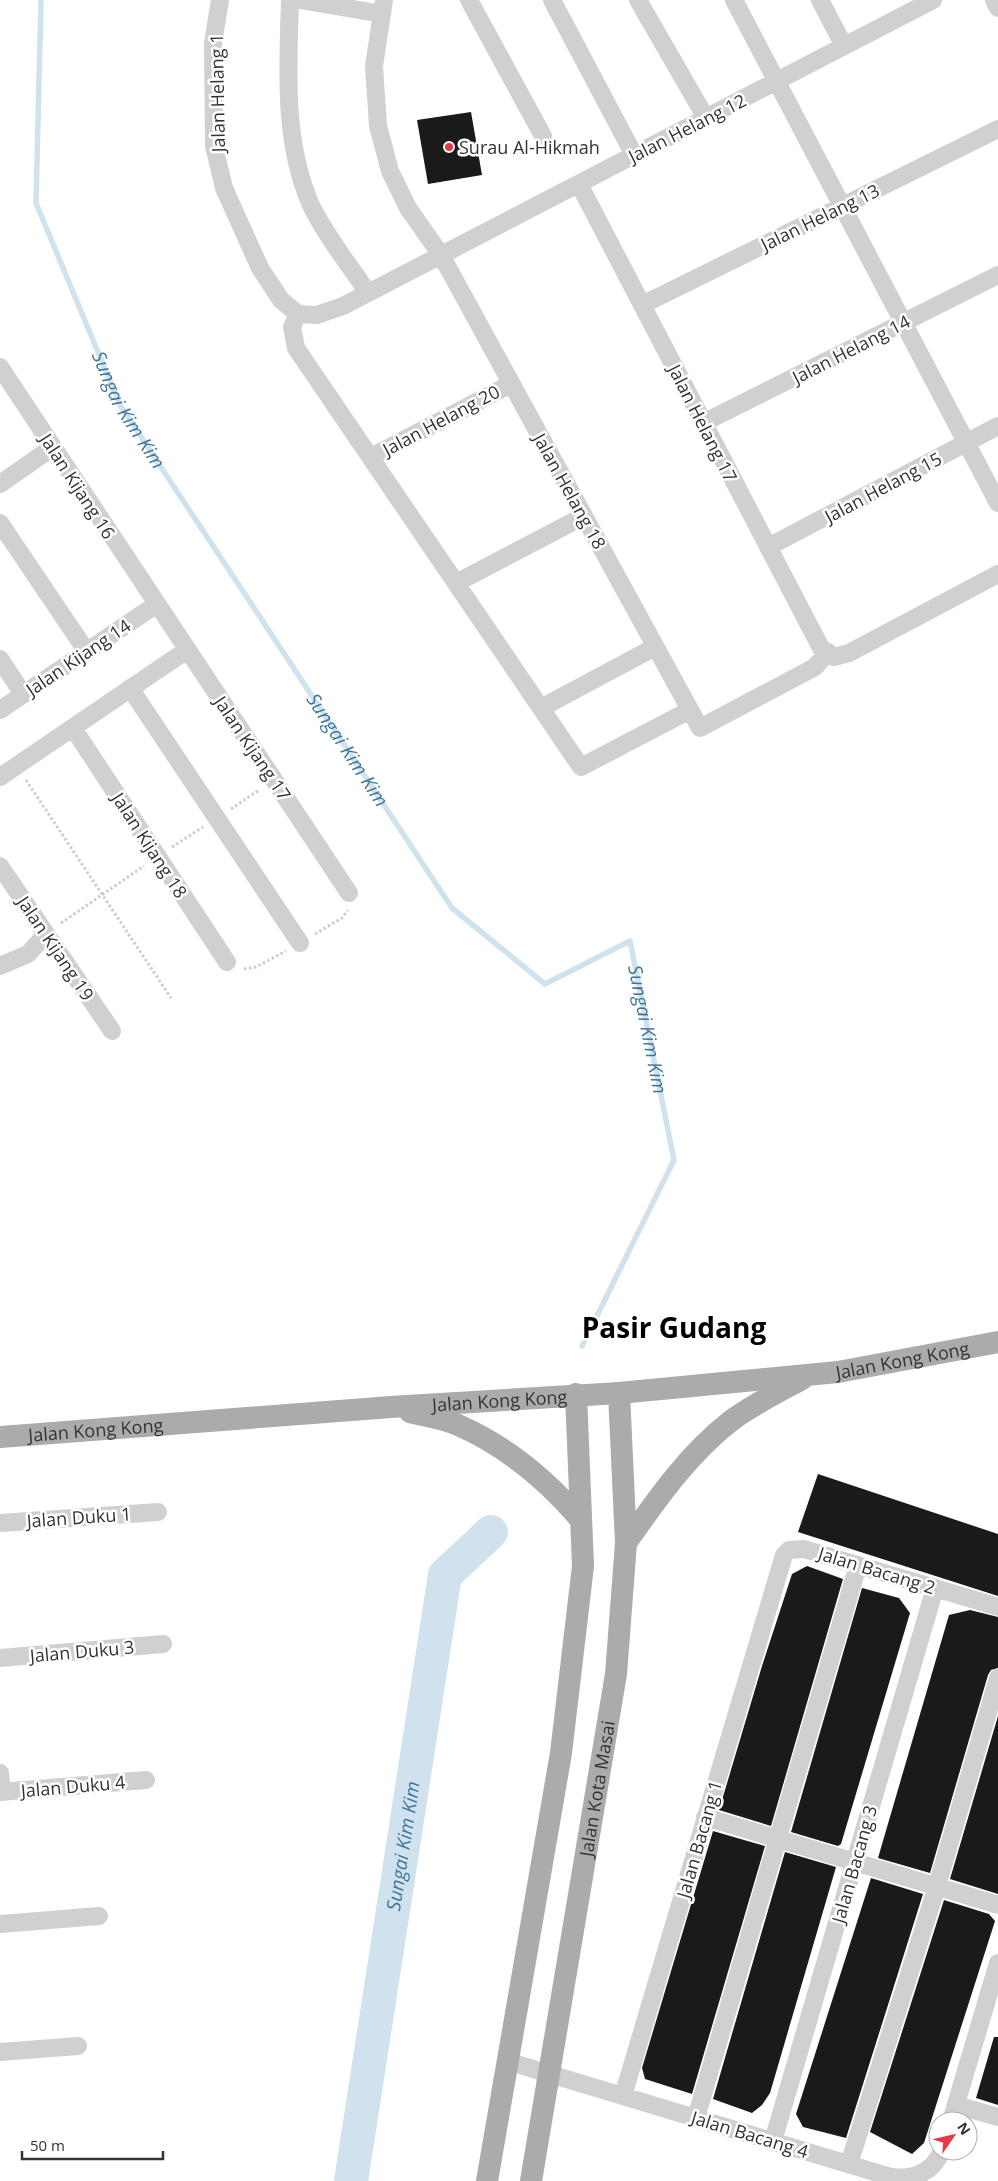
<svg xmlns="http://www.w3.org/2000/svg" width="998" height="2181" font-family="'Open Sans',sans-serif">
<style>
.lines{fill:none;stroke-linecap:round;stroke-linejoin:round}
.stream{stroke:#cfe2ee;stroke-width:5.5}
.river{stroke:#cfe2ee;stroke-width:34}
.building{fill:#1a1a1a}
.path{stroke:#cdcdcd;stroke-width:3;stroke-dasharray:2.5 2.5;stroke-linecap:butt}
.minor{stroke:#d0d0d0;stroke-width:18}
.major{stroke:#ababab;stroke-width:22}
.poi-dot{fill:#e63946;stroke:#fff;stroke-width:2}
.labels{text-anchor:middle;dominant-baseline:central;stroke-width:5;stroke-linejoin:round;paint-order:stroke}
.street-label{font-size:18px;fill:#333;stroke:#fff}
.poi-label{font-size:18px;fill:#333;stroke:#fff;text-anchor:start}
.water-label{font-size:19px;font-style:italic;fill:#3f7597;stroke:#fff}
.town-label{font-size:28px;font-weight:bold;fill:#000;stroke:#fff}
</style>
<rect width="100%" height="100%" fill="#fff"/>
<g class="lines">
<!-- stream -->
<path class="stream" id="s1" d="M41,0l-5,203 84,202 332,503 93,76 85,-43 44,219 -92,186"/>
<!-- river -->
<path class="river" id="s2" d="M351,2181l94,-606 46,-43"/>
</g>
<!-- building -->
<path class="building" d="M471,112l11,63 -54,9 -11,-64z
M818,1474l180,60v62l-200,-64z
M807,1566l36,13 -72,247 -52,-16 43,-144 30,-92z
M862,1588l37,10 11,15 -69,231 -3,2 -47,-14z
M970,1610l28,7v51l-7,2 -3,5 -58,198 -52,-15 71,-243z
M998,1716v178l-48,-15z
M713,1831l52,15 -73,248 -47,-15 -3,-11z
M785,1852l51,15 -66,226 -8,12 -10,8 -39,-14z
M871,1878l52,16 -77,244 -43,-11 -7,-13z
M944,1900l45,14 6,7 -71,222 -12,11 -42,-22z
M994,2037h4v68l-22,-7z"/>
<g class="lines">
<!-- path -->
<path class="path" d="M26,780l145,218
M231,809l28,-19
M172,847l31,-20
M61,923l83,-57
M315,934l27,-16 6,-8
M244,969l12,-2 30,-16"/>
<!-- minor -->
<path class="minor" d="M220,0l-7,43 1,103 10,42 36,80 21,32 17,14
M290,0c-2,67 -7,140 20,203 13,29 40,63 58,90
M300,0l82,14
M384,0l-10,66 4,60 12,45 18,37 33,47 259,473 115,-61 13,-15
M469,0l74,136
M552,0l82,155
M638,0l68,118
M734,0l264,503
M820,0l24,46
M994,0l4,8
M579,184l242,464 13,9 15,-4 149,-79
M642,305l356,-176
M298,314l19,1 26,-9 590,-306
M298,314l-6,13 4,21 285,419 109,-57
M0,367l349,526
M703,423l295,-148
M371,457l140,-73
M0,484l53,-37
M0,523l87,129
M768,547l230,-121
M456,583l128,-67
M0,659l23,35
M130,688l170,255
M541,708l114,-61
M0,710l157,-106
M73,728l154,234
M0,777l187,-127
M0,866l112,165
M0,966l28,-12 18,-20
M0,1523l158,-11
M0,1658l163,-14
M0,1773l2,19
M0,1792l146,-12
M705,1817l293,88
M0,1924l99,-8
M0,2052l78,-6
M507,2061l384,116c23,3 41,-4 51,-26
M623,2096l161,-541 5,-5 15,-1 194,58
M956,2105l42,12
M696,2118l162,-553
M951,2121l47,-158
M773,2141l162,-553
M849,2164l88,-278 61,-208"/>
<!-- major -->
<g class="major">
<path d="M410,1412c15,4 33,6 48,13 48,21 89,55 123,95"/>
<path id="s3" d="M0,1437l391,-30 228,-14 219,-21 160,-30"/>
<path d="M626,1543c31,-44 63,-90 106,-123 22,-16 46,-28 70,-41"/>
<path d="M487,2181l74,-428 22,-187 -7,-172"/>
<path id="s4" d="M531,2181l85,-507 10,-131 -7,-150"/>
</g>
</g>
<!-- markers -->
<circle class="poi-dot" cx="449" cy="147" r="5"/>
<g class="labels">
<!-- street labels -->
<g class="street-label">
<text transform="translate(217 93) rotate(-91)">Jalan Helang 1</text>
<text transform="translate(687 128) rotate(-27)">Jalan Helang 12</text>
<text transform="translate(820 217) rotate(-26)">Jalan Helang 13</text>
<text transform="translate(851 349) rotate(-27)">Jalan Helang 14</text>
<text transform="translate(441 420) rotate(-28)">Jalan Helang 20</text>
<text transform="translate(703 423) rotate(63)">Jalan Helang 17</text>
<text transform="translate(78 486) rotate(57)">Jalan Kijang 16</text>
<text transform="translate(883 487) rotate(-28)">Jalan Helang 15</text>
<text transform="translate(570 491) rotate(61)">Jalan Helang 18</text>
<text transform="translate(78 657) rotate(-34)">Jalan Kijang 14</text>
<text transform="translate(253 748) rotate(56)">Jalan Kijang 17</text>
<text transform="translate(150 845) rotate(57)">Jalan Kijang 18</text>
<text transform="translate(56 948) rotate(56)">Jalan Kijang 19</text>
<text stroke="none"><textPath href="#s3" startOffset="906">Jalan Kong Kong</textPath></text>
<text stroke="none"><textPath href="#s3" startOffset="501">Jalan Kong Kong</textPath></text>
<text stroke="none"><textPath href="#s3" startOffset="96">Jalan Kong Kong</textPath></text>
<text transform="translate(79 1517) rotate(-4)">Jalan Duku 1</text>
<text transform="translate(877 1570) rotate(17)">Jalan Bacang 2</text>
<text transform="translate(82 1651) rotate(-5)">Jalan Duku 3</text>
<text transform="translate(73 1786) rotate(-5)">Jalan Duku 4</text>
<text stroke="none"><textPath href="#s4" startOffset="398">Jalan Kota Masai</textPath></text>
<text transform="translate(699 1839) rotate(-74)">Jalan Bacang 1</text>
<text transform="translate(854 1864) rotate(-74)">Jalan Bacang 3</text>
<text transform="translate(750 2134) rotate(17)">Jalan Bacang 4</text>
</g>
<!-- poi labels -->
<g class="poi-label">
<text x="459" y="147">Surau Al-Hikmah</text>
</g>
<!-- water labels -->
<g class="water-label">
<text stroke="none"><textPath href="#s1" startOffset="430">Sungai Kim Kim</textPath></text>
<text stroke="none"><textPath href="#s1" startOffset="835">Sungai Kim Kim</textPath></text>
<text stroke="none"><textPath href="#s1" startOffset="1330">Sungai Kim Kim</textPath></text>
<text stroke="none"><textPath href="#s2" startOffset="339">Sungai Kim Kim</textPath></text>
</g>
<!-- town labels -->
<g class="town-label">
<text x="674" y="1327">Pasir Gudang</text>
</g>
</g>
<!-- north arrow -->
<g transform="translate(953 2136) rotate(56)"><circle r="24" fill="#ffffff" stroke="#adadad"/>
<path d="M0-4L9 19L0 12L-9 19Z" fill="#e63946"/>
<text y="-8" font-size="14" font-weight="bold" text-anchor="middle" fill="#333333">N</text>
</g>
<!-- scale -->
<path d="M22 2151v8h141v-8" fill="none" stroke="#333333" stroke-width="2.5"/>
<text x="30" y="2151" font-size="15" fill="#333333" stroke="#ffffff" stroke-width="4" paint-order="stroke">50 m</text>
</svg>
